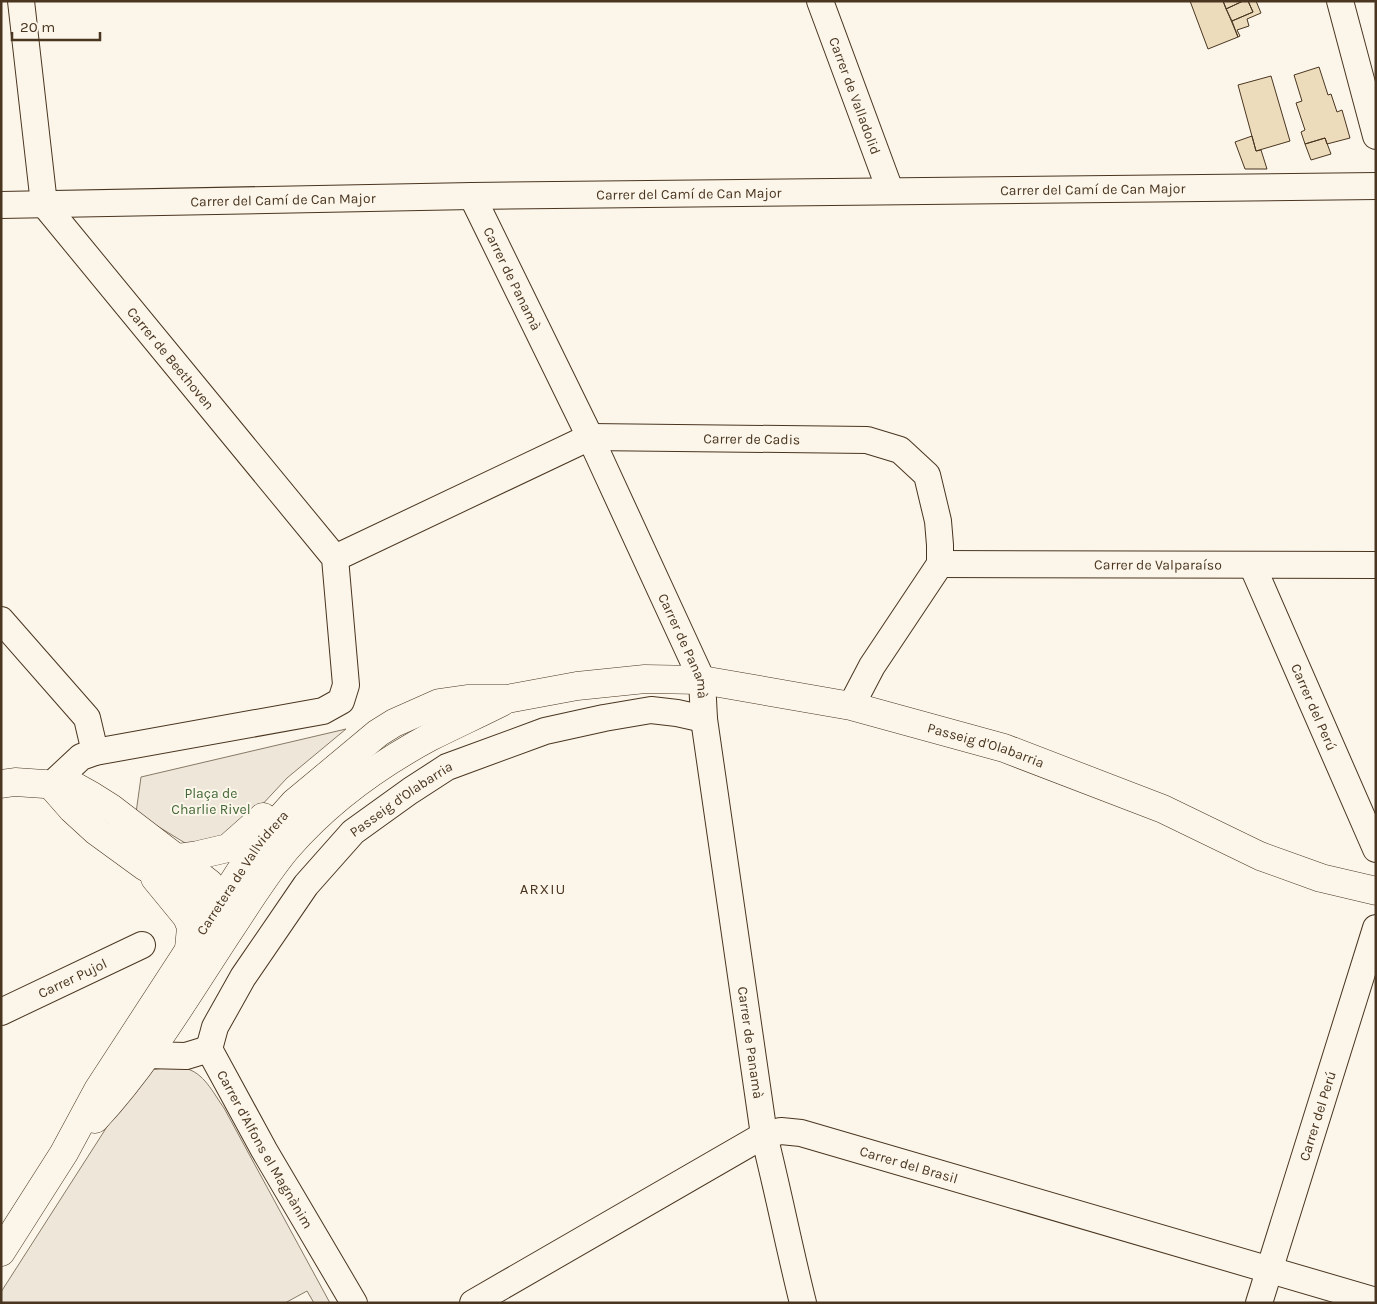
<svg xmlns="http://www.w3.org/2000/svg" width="1377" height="1304" font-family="Karla,sans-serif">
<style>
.green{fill:#ede6d9;stroke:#887966}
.building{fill:#ecdcbc;stroke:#4a3520}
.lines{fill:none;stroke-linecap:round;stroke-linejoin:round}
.street-casing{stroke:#4a3520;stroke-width:28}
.secondary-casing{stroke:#4a3520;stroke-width:29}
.street{stroke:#fbf6e9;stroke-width:26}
.secondary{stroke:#fbf6e9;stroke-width:28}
.labels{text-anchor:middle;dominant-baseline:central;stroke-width:4;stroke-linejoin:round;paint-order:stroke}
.street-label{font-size:14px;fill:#4a3520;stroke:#fbf6e9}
.park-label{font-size:14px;fill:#436837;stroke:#fbf6e9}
.neighbourhood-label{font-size:15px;letter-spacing:1px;fill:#4a3520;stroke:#fbf6e9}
</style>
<rect width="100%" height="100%" fill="#fbf6e9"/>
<!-- green -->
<path class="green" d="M346,729l-59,49 -56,60 -41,8 -54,-33 5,-36z
M164,1068c6,0 14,-1 20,0 20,4 29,25 40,40l106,195h-16l-7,-12 -22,12h-284v-11l136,-212 12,-10z"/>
<!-- building -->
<path class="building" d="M1190,1h33l15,36 -30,12z
M1223,1h20l-17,8z
M1243,1h5l5,11 -21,9 -6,-12z
M1248,1h8l5,12 -14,6 2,7 -12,4 3,6 -2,1 -6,-16 21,-9z
M1319,67l9,28 3,-1 6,18 5,-2 8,28 -23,6 -2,-6 -20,6 -4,-12 4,-2 -9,-27 6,-2 -8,-26z
M1271,76l19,65 -34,10 -18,-66z
M1252,136l4,15 5,-1 6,19h-22l-10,-27z
M1325,138l6,16 -20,6 -6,-16z"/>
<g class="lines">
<defs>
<g id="street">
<path id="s1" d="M21,1l23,203 291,354 11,127 -5,16 -18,10 -228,41 -14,5 -30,28"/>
<path id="s2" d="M820,1l70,189"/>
<path d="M1340,1l36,135"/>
<path id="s3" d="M472,196l118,241 112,243 2,39 60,416c14,56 25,112 39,168"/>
<path id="s4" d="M1,205l471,-9 904,-10"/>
<path id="s5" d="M335,558l255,-121 277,3 33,10 27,25 11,46 2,24v19l-68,102 -21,40"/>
<path id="s6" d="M940,564l436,1"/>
<path id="s7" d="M1252,565l124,284"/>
<path d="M1,620l86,98 8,34"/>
<path id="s8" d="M1,1012l141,-67"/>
<path id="s9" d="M209,1049l6,-22 28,-50 63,-92 47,-53 57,-41 37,-24 98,-36 59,-13 47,-8 26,3 27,6"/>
<path id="s10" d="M146,1055l40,1 23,-7 55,101 90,153"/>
<path id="s11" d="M473,1303l291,-168 17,-4 20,2 575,168"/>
<path id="s12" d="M1259,1303l117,-375"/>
</g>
<g id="secondary">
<path d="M1,784l14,-2 59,4 18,10 19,12 98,75 11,18 -1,15"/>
<path d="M51,785l21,24 24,22 48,35 64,36 16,-2"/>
<path d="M177,858l21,-3 30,-7 35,-31"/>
<path d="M155,878l32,39 4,10 -2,22"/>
<path d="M95,1119c53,-57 93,-126 136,-191 18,-27 35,-55 56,-80 39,-45 91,-83 143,-111 24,-12 48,-23 72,-35"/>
<path id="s13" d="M1,1252l63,-99 34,-63 162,-249 34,-38 84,-70 16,-10 45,-20 28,-4h40l70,-13 68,-7 57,1 149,26 153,42 159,61 97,47 61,22 55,13"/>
</g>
</defs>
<!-- street casing -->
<use href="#street" class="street-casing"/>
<!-- secondary casing -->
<use href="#secondary" class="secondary-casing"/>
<!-- street -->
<use href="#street" class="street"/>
<!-- secondary -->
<use href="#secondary" class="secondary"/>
</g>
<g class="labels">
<!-- street labels -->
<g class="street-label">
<text stroke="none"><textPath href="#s2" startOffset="101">Carrer de Valladolid</textPath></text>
<text stroke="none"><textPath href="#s4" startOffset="1092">Carrer del Camí de Can Major</textPath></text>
<text stroke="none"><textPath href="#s4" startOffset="688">Carrer del Camí de Can Major</textPath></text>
<text stroke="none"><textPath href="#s4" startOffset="282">Carrer del Camí de Can Major</textPath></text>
<text stroke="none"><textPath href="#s3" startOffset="92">Carrer de Panamà</textPath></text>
<text stroke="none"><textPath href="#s1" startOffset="404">Carrer de Beethoven</textPath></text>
<text stroke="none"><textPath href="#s5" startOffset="444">Carrer de Cadis</textPath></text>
<text stroke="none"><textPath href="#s6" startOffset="218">Carrer de Valparaíso</textPath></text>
<text stroke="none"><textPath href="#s3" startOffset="498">Carrer de Panamà</textPath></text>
<text stroke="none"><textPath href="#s7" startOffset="155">Carrer del Perú</textPath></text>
<text stroke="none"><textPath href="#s13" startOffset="1271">Passeig d'Olabarria</textPath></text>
<text stroke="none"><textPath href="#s9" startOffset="321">Passeig d'Olabarria</textPath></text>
<text stroke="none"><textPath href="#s13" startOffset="450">Carretera de Vallvidrera</textPath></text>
<text stroke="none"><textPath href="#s8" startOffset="79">Carrer Pujol</textPath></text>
<text stroke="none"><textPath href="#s3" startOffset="902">Carrer de Panamà</textPath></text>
<text stroke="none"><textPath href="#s12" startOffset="196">Carrer del Perú</textPath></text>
<text stroke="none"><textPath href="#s10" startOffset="179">Carrer d'Alfons el Magnànim</textPath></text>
<text stroke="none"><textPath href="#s11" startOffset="486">Carrer del Brasil</textPath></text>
</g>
<!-- park labels -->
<g class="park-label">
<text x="211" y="793">Plaça de<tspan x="211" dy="16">Charlie Rivel</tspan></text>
</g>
<!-- neighbourhood labels -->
<g class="neighbourhood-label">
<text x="543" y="889">ARXIU</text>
</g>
</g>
<!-- border -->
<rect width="1377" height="1304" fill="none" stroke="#4a3520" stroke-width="5"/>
<!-- scale -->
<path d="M12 32v8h88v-8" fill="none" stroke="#4a3520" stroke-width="2.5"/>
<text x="20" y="32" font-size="15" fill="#4a3520" stroke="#fbf6e9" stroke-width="4" paint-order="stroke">20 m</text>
</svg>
